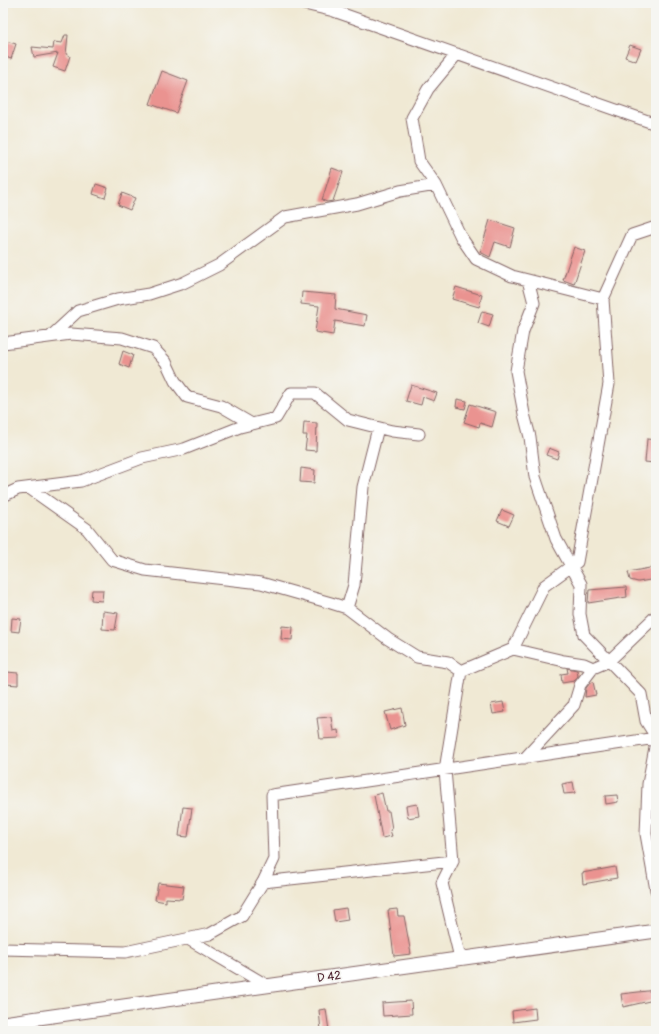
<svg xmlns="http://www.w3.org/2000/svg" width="659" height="1034" font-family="Pangolin,sans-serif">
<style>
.building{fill:#ea9390}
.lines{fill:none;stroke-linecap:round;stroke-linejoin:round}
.minor-casing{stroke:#846666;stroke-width:13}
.tertiary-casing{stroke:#846666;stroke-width:15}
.minor{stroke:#fff;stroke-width:11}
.tertiary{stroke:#fff;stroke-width:13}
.labels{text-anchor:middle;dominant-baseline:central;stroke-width:3.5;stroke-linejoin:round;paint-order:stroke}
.street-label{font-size:12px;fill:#4a1f2b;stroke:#f6f6f2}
</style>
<rect width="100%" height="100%" fill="#f6f6f2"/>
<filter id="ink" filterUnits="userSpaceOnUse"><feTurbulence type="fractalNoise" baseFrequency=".025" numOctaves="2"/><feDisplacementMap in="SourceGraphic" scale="8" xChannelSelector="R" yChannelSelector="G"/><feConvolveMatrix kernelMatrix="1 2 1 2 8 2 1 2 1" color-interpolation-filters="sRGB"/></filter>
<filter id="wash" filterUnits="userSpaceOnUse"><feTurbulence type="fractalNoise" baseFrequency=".012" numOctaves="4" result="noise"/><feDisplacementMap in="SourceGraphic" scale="16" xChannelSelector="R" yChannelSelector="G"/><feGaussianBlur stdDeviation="0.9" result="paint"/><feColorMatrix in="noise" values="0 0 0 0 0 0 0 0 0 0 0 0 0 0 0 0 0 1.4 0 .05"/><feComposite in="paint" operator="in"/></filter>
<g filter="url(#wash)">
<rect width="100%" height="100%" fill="#f0e9d4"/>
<g id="blocks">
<!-- building -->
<path class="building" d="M65,35h3l-2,19 4,2 -5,15 -12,-4 5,-14 -24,4 -2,-10 21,2 1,-7 8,1z
M6,41l10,3 -5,15 -8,-3z
M630,45l11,4 -5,12 -11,-4z
M162,71l26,10 -12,32 -26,-9z
M332,168l11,4 -10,29 -6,1 -5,-2z
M96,184l12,4 -3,10 -12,-4z
M122,193l13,5 -5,12 -12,-5z
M490,220l25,8 -5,19 -15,-5 -5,15 -10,-5z
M574,247l11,4 -11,33 -11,-4z
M456,287l26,8 -3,12 -27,-8z
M302,292l34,3 -1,14 32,6 -2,11 -30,-5 -2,14 -18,-3 4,-26 -18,-2z
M482,311l11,3 -4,13 -11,-4z
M123,351l10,4 -4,13 -10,-4z
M411,385l26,8 -3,8 -11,-4 -2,8 -15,-4z
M457,399l10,2 -2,8 -9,-2z
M470,404l26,8 -4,15 -12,-4 -1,4 -15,-5z
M304,422l13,1 -1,28 -11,-1 2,-15h-4z
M647,439l9,1 -2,23 -9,-1z
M549,448l10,4 -2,7 -11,-4z
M301,468l14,2 -1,13 -14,-1z
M502,510l12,5 -5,11 -12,-5z
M655,567l1,12 -18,3 -8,-2 -2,-8z
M626,587l1,10 -39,6 1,-13z
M92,590h11l-1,11 -11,-1z
M103,611l15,2 -3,17 -13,-1z
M12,618l9,1 -2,13 -8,-1z
M282,626l11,1 -1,13 -11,-1z
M567,668l10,2 1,6 -4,5 -12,2 -1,-9 7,-1z
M7,672l11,1v12l-12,-1z
M593,682l3,13 -11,2 1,-9 4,-5z
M503,702l2,10 -12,2 -2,-10z
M402,708l3,17 -15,5 -5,-18z
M331,717l2,14 5,-1 1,8 -19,1 -3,-21z
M573,782l2,11 -11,1 -2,-10z
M382,793l4,18h3l3,18 -2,1 2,6 -10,2 -8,-43z
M617,795l1,7 -12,2 -1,-8z
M417,804l2,12 -11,2 -2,-12z
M183,807l9,1 -4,29 -9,-1z
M615,867l2,11 -34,6 -1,-11z
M158,883l26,3 -2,13 -16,-1v4l-11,-2z
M346,908l2,12 -13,2 -2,-12z
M397,909l1,7h6l7,38 -17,2 -6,-46z
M656,990v9h-3l1,1 -31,7 -2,-13z
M411,1001l1,13 -29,2 -1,-13z
M535,1008l1,11 -23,3 -1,-11z
M326,1009l3,22h-8l-2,-21z"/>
</g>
</g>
<g filter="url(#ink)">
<use href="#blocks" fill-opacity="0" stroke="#846666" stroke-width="1"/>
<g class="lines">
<defs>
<path id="minor" d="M300,3l34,8 322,113
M457,54l-29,35 -16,29 7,43 17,24 25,52 15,22 36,17 91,23
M528,280l6,23 -11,28 -7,40 8,43 6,23 5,40 21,62 25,45 -1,30 4,21 57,59 5,27 10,16
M50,337l28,-26 40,-12 31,-5 34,-11 36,-18 66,-48 72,-13 43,-13 36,-6
M3,343l68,-9 51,4 31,10 13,14 9,19 12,16 34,9 31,18
M29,488l58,41 25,31 33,10 116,13 70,20 16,5 41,31 29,18 31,5 13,9
M3,496l15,-7 63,-8 61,-23 42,-9 56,-22 36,-9 15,-25h24l33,27 44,11 27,3
M347,608l7,-23 9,-98 15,-59
M513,649l51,12 20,3 9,4
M656,742l-8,42 -2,50 10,56
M525,758l49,-53 6,-20 13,-17 16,-7 47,-45
M263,882l190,-21
M188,939l80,47
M3,949l122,3 85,-18 32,-18 21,-34 11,-23 -2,-64 384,-57
M460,958l-18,-75 11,-22 -8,-91 16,-99 52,-22 31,-63 33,-24 32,-178 -6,-85 29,-64 24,-8"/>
<path id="tertiary" d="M3,1023l653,-92"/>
</defs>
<!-- minor casing -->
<use href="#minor" class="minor-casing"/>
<!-- tertiary casing -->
<use href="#tertiary" class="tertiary-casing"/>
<!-- minor -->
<use href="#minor" class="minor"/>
<!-- tertiary -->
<use href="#tertiary" class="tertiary"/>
</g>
</g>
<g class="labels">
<!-- street labels -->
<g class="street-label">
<text transform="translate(329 977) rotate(-8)">D 42</text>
</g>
</g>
<!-- margin -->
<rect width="659" height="1034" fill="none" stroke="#f6f6f2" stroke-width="16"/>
</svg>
